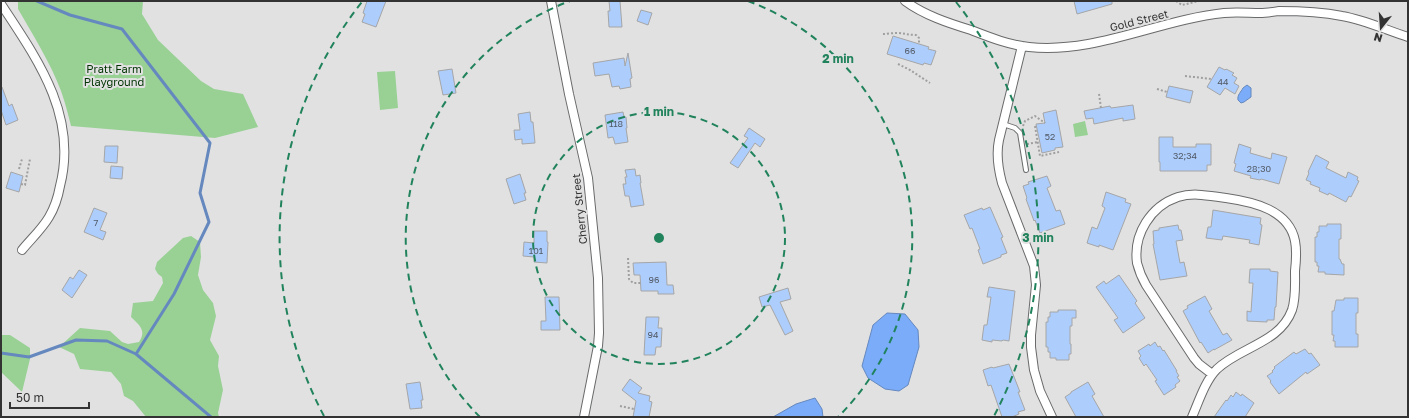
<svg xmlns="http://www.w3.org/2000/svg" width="1409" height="418" font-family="'Golos Text',sans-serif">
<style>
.green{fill:#99d195}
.water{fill:#7aacf9;stroke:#6588be}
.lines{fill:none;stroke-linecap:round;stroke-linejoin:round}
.stream{stroke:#6588be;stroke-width:3}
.building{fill:#adcdfc;stroke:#a5a6a7}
.service-casing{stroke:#696a6b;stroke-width:6}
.minor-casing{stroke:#696a6b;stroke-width:10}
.path{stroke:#9f9fa0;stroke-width:2;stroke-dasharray:2 2;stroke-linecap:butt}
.service{stroke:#fff;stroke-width:4}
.minor{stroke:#fff;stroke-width:8}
.ring{fill:none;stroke:#21835c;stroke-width:2;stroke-dasharray:7 5}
.labels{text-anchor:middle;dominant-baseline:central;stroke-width:4;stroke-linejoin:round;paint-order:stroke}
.number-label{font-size:9px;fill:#525a66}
.street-label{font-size:11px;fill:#333334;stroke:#e1e1e2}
.park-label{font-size:11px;fill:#013402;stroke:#e1e1e2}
.centre{fill:#21835c;stroke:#e1e1e2;stroke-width:2}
.ring-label{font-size:12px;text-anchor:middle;font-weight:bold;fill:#21835c;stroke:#e1e1e2;stroke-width:4;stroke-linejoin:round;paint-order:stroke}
</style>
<rect width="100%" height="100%" fill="#e1e1e2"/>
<!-- green -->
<path class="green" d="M18,1h125l-1,13 16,26 43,41 13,8 29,5 15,33 -43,11 -144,-12c-3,-12 -6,-24 -10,-35 -11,-29 -28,-56 -43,-82z
M395,71l3,37 -18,2 -3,-38z
M1085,121l3,14 -13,2 -2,-13z
M191,236l9,6 1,15 -3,18 5,15 10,13 3,13 -6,24 9,16 -1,10 5,24 -5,23 1,4h-73l-13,-16 -9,-5 -3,-12 -10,-12 -31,-3 -6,-15 -15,-7 21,-19 30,3 12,11 6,2 11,-2c8,-12 0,-17 -8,-25l2,-14 20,-2 10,-18 -1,-6 -4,-3 -3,-5 2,-7 26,-24z
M1,335h9l20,13v11l-8,33 -21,-20z"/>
<!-- water -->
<path class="water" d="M1247,85l4,3v9l-7,5 -3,1 -3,-3c-1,-5 3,-8 5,-12z
M887,313l18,1 13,16 1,17 -11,38 -9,6 -14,-2 -17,-11 -6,-12 11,-41z
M815,398l7,11 1,8h-50l23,-13z"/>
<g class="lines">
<!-- stream -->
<path class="stream" d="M37,1l33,14 52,14 88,114 -10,50 9,29 -35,72 -38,60 75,63
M1,353l28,4 47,-17 31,1 29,13"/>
</g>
<!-- building -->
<path class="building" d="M367,1h19l-10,26 -14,-5 3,-8 -2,-1z
M609,1h11l2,26h-13l-1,-16h2z
M1074,1h38v3l-35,10z
M641,10l11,3 -4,12 -11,-4z
M893,36l36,11 -1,2 8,2 -5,14 -7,-2 -1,2 -36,-11z
M628,53l4,25 -2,1 1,8 -11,2 -1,-3 -7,1 -3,-13 -14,2 -2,-13 31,-5 1,8z
M1219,67l6,3 1,-1 8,4 -2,2 5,3 -3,5 5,3 -4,8 -10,-6 -5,7 -13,-8z
M452,69l4,24 -13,2 -5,-24z
M1169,86l24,5 -3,12 -24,-6z
M1,87h1l7,19 3,-2 6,16 -12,5 -5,-15z
M1133,105l2,14 -12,2v-3l-29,6 -1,-6 -7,1 -2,-8 26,-5 1,2z
M1056,110l7,37 -8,1v2l-13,3 -6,-29 9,-1 -2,-10z
M530,112l1,10h2l2,21 -13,1v-5l-7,1 -1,-10h6l-2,-16z
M623,112l1,5h2l1,11h-1l2,14 -13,2 -2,-7 -5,1 -3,-23z
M749,128l16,11 -5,8 -5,-4 -17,25 -8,-5 18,-25 -4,-2z
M1159,137h14v10h23v-3h15v21h-4v6h-47v-9h-1z
M1239,144l12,4 -1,5 21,6 1,-6 15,4 -8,27 -18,-5 -1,1 -10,-2 1,-2 -17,-5 2,-7 -2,-1z
M105,146h13l-1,17 -13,-1z
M1316,155l13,7 -3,6 20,10 2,-6 10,5 -1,3 2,1 -8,16 -2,-1 -3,6 -17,-9 -1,2 -9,-4 1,-3 -10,-4 1,-2 -5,-2 3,-7 -1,-1z
M111,166l12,1 -1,12 -12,-1z
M635,169l1,7 4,-1 1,8h-1l4,22 -13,2 -2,-11h-4l-2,-12h3l-1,-7h2l-2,-7z
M11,172l12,4 -4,16 -13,-4z
M520,174l6,19h-2l2,7 -12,4 -8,-25z
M1047,176l4,10 -4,2 9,23 4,-1 5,14 -25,9 -5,-13 -1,1 -8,-22 1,-1 -4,-12 6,-2 -1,-2z
M1106,192l20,7 -1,3 6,2 -18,46 -14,-5v2l-12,-4 5,-16 5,2 8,-21 -3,-2z
M990,207l13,30 -2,1 6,15 -6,2v2l-18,7 -5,-14 2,-1 -8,-21 -2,1 -6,-14 18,-7 1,2z
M94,208l13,5 -7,17 6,2 -3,8 -19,-8z
M1213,210l48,8 -1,6 2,1 -3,20 -10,-2 1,-3 -27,-4 -1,4 -16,-2 2,-11h3z
M1327,224h14v15h-2v20h1l2,5h2v11l-19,-1v-2h-7l1,-6h-2v-4h-2v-25h2v-5h2v-6h8z
M1178,225l1,5h2l2,10 -7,1 4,22 4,-1 3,14 -27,4 -7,-36h1l-1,-13 6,-1v-2z
M534,231h13v11h1l-1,21 -13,-1v-5l-11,-1 1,-14 10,1z
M666,262l1,23h6l1,9h-16v-3h-17l-1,-16h-6l-1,-12z
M1250,269h20v2l8,1 -2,35h-1l-1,13h-7v2l-20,-1v-10l4,1 2,-29h-4z
M79,270l8,5 -15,23 -10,-8 8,-13 3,2z
M1119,275l18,26 -2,2 10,15 -22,15 -9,-13 4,-2 -22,-31 8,-6 2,3z
M989,287l26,4 -6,50 -6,-1 -1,1 -10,-1v2l-10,-2 2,-15h3l4,-28h-4z
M788,288l3,11 -11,3 13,29 -8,4 -15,-30 -8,2 -3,-10z
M1205,296l7,13 -3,2 14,24 4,-2 5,7 -18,10v-1l-6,4 -7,-11 -1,1 -17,-32 5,-3 -1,-2z
M545,297h14l1,33h-19v-9h5z
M1344,298h14v15h-2v21h2v13h-23v-6h-2l1,-6h-2v-24h2l2,-11h8z
M1058,310h18v8h-4v8h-2v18h1v10h-2v6h-13v-2h-6v-6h-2v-5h-2v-25h2v-5h2v-5h8z
M646,317h13l-1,11h4l-1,19h-5l-1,8h-11z
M1155,342l3,5 2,-1 3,5 1,-1 13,21h-1l3,5 -2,1 3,4 -5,4 1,2 -12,8 -9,-14 2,-1 -11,-16 -2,2 -5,-8 2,-2 -3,-5 11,-7 1,2z
M1305,349l4,5 2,-1 9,12 -13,9 -1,-2 -27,22 -9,-12 1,-1 -4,-5 6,-4 -1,-1 3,-3 -1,-1 20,-15 2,2z
M1009,364l11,28h-2l7,18 -7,2 1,2 -7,3h-10l-11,-32 -3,1 -5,-16 9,-3 1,1z
M630,379l12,9 -4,5 12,3 -1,5 3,1 -3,15h-16l3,-16 -14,-11z
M420,382l3,18h-2l1,8 -12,1 -4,-25z
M1088,382l7,12 -3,2 12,21h-28l-11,-20 6,-4v-1z
M1236,392l5,4 1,-2 12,9 -9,14h-31l12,-17 1,1 4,-6 2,2z"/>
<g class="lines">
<defs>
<path id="service" d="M1003,124l12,4 5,5 6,37"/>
<path id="minor" d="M551,1l18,93 19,84 10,100 1,55 -1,13 -14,71
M905,1c19,14 43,22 66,29 18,7 38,15 58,17 67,7 129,-27 195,-34 12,-1 25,0 36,0 6,0 12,-1 19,-2 20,0 43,1 63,5 23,4 44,14 66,21
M1,4c37,56 77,112 59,182 -2,11 -5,21 -11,31 -7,12 -18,22 -27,33
M1022,46l-23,94c-3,14 -1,28 3,43l32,83 2,19 -5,50v12l3,23 6,21 12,26
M1192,417c7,-16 13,-36 25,-48 23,-22 63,-26 75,-59 4,-12 3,-26 3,-39 1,-9 2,-20 0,-30 -6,-31 -41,-39 -69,-43 -16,-2 -32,-6 -48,-1 -27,9 -45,37 -41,66 2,8 5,15 9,22l48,73 5,6 13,10"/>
</defs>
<!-- service casing -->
<use href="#service" class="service-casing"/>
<!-- minor casing -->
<use href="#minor" class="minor-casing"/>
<!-- path -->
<path class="path" d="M1176,1l6,4 17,-4
M883,34c4,0 9,-1 13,-1 7,0 13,2 20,2l3,3v6
M898,64l12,6 20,13
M1185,76l27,3
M1157,89l10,3
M1099,94l2,14
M1023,126l2,-5 10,-5 10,7
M1035,126l5,30 19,-4
M1027,144l11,-2
M19,169l3,-10
M21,184l4,1 5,-26
M628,258l1,21 4,4h8
M620,406l14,3"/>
<!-- service -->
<use href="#service" class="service"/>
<!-- minor -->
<use href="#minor" class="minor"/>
</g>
<!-- distance rings -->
<g class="ring">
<circle cx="659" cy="238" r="126"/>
<path d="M480 417A253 253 0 0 1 570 1M748 1A253 253 0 0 1 838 417"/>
<path d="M324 416A379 379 0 0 1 362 2M956 2A379 379 0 0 1 994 416"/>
</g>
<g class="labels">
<!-- number labels -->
<g class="number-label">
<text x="910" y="50">66</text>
<text x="1223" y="81">44</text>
<text x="616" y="123">118</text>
<text x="1050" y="136">52</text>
<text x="1185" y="155">32;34</text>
<text x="1259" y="168">28;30</text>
<text x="96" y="222">7</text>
<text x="536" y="250">101</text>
<text x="654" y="279">96</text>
<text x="653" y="334">94</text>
</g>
<!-- street labels -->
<g class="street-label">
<text transform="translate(1139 20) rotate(-14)">Gold Street</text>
<text transform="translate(579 209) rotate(-96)">Cherry Street</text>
</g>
<!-- park labels -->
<g class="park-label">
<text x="114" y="68">Pratt Farm<tspan x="114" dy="13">Playground</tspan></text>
</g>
</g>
<circle cx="659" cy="238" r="6" class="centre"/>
<g class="ring-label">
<text x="838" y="63">2 min</text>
<text x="659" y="116">1 min</text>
<text x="1038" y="242">3 min</text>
</g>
<!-- border -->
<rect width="1409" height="418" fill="none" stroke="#333334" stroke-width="4"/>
<!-- north arrow -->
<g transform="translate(1381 28) rotate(197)" stroke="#e1e1e2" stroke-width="3" paint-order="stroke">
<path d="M0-3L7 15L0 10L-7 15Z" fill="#333334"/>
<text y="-6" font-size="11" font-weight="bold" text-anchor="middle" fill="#333334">N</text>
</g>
<!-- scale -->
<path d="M10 402v6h79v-6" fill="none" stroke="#333334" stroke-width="2"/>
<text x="16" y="402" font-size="12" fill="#333334" stroke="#e1e1e2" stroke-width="3" paint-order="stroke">50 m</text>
</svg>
